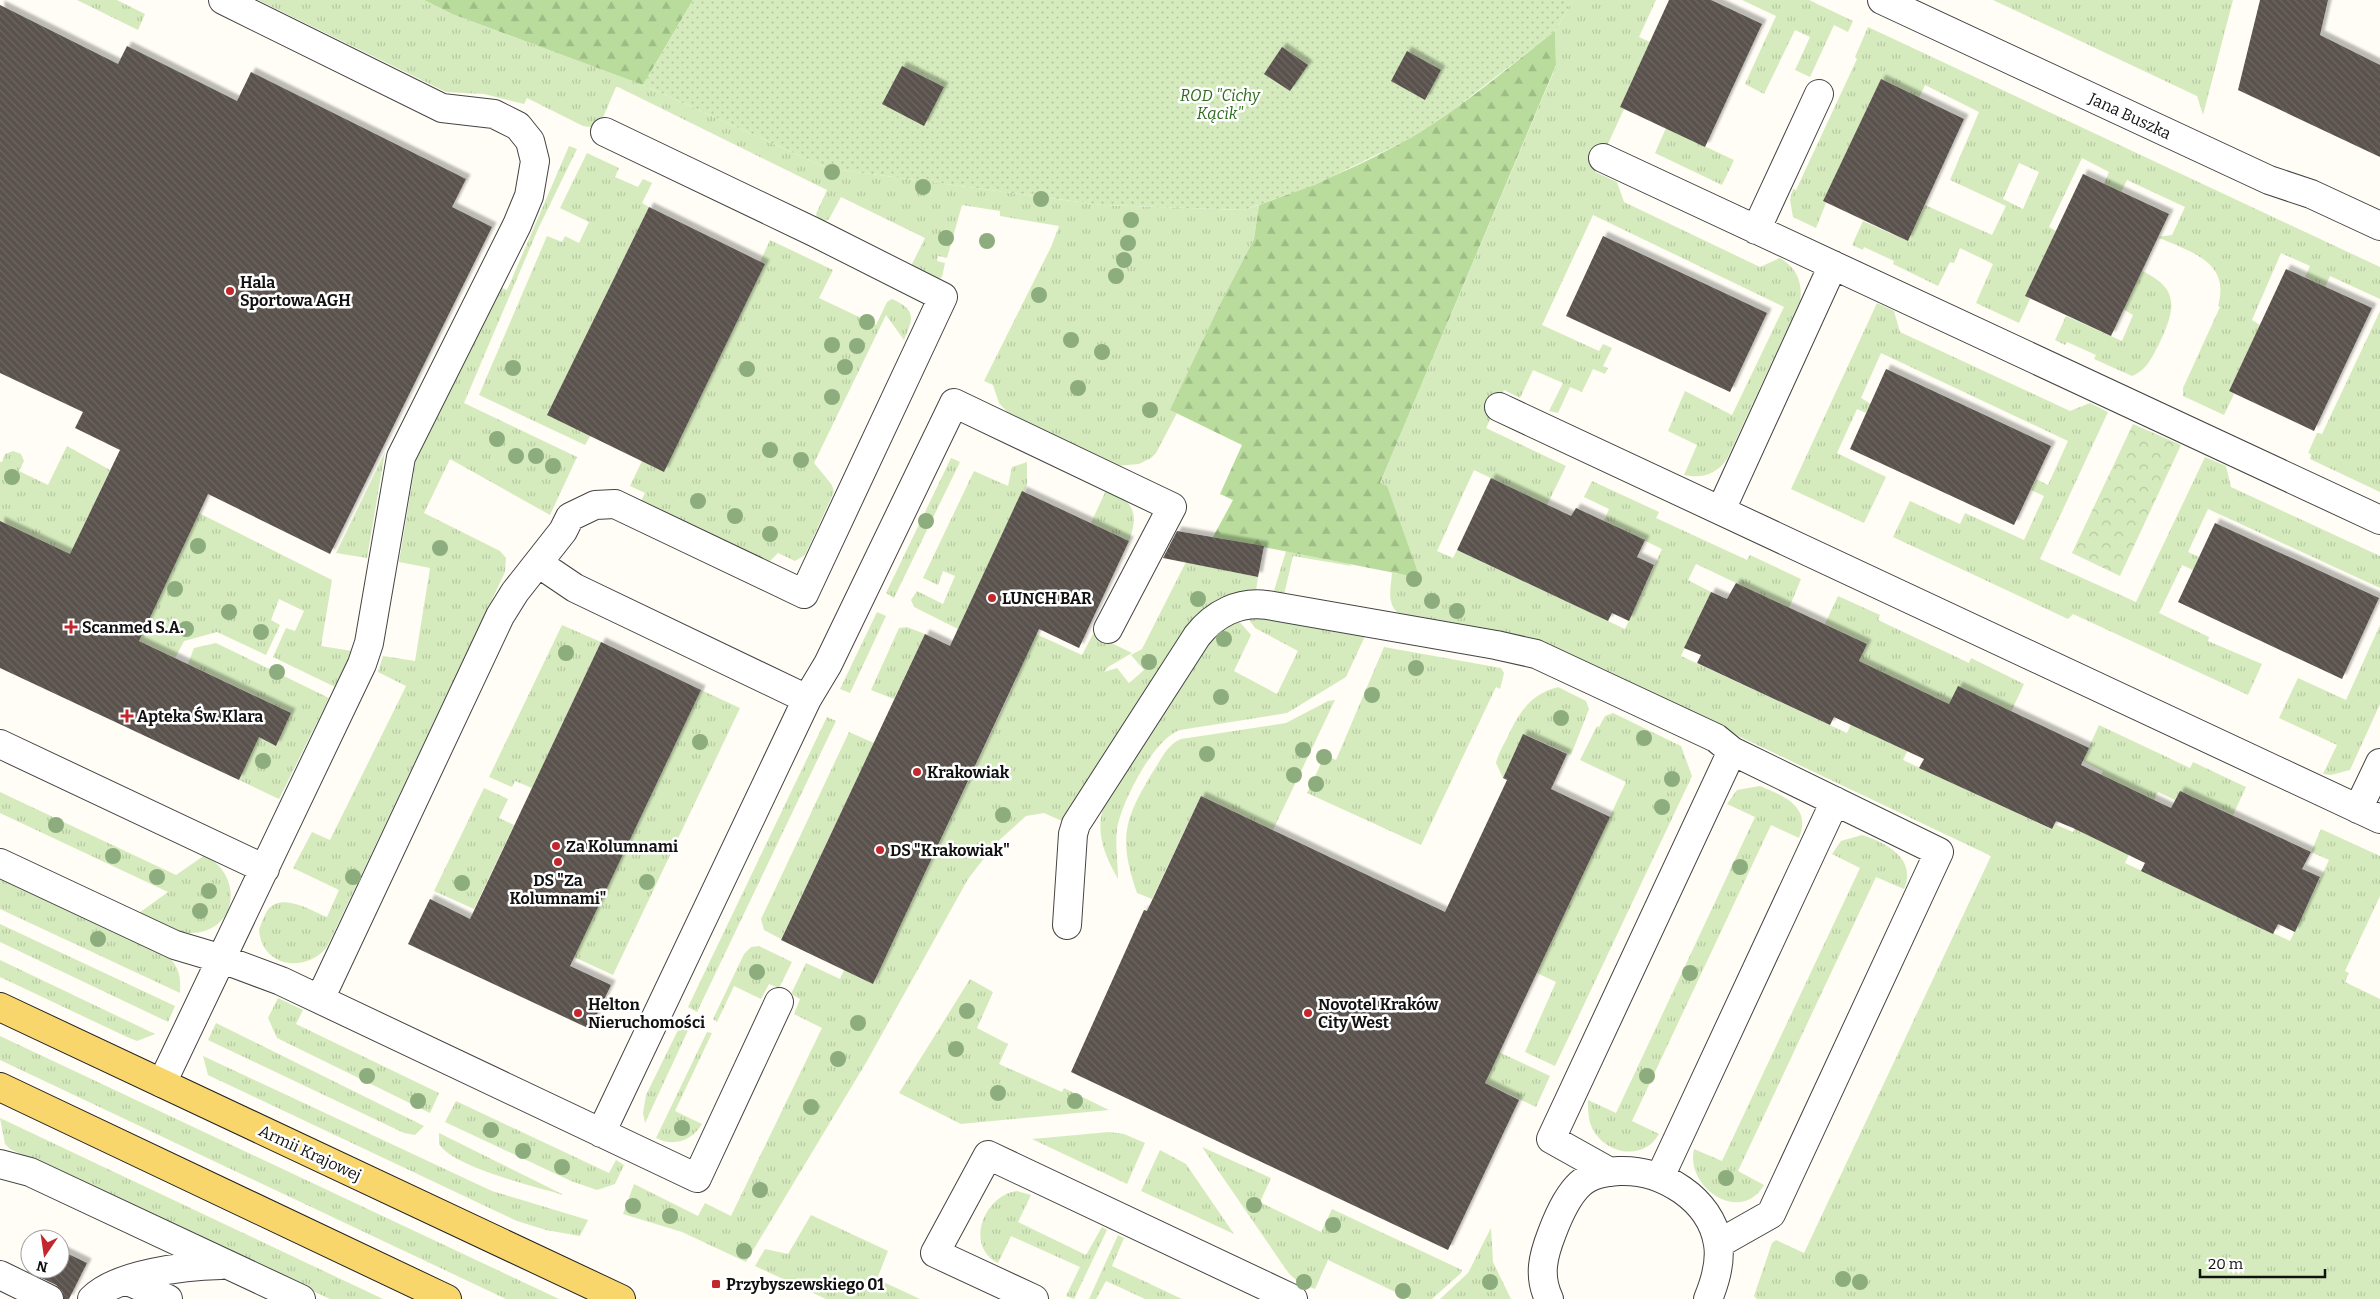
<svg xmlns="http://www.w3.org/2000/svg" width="2380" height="1299" font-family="Bitter,serif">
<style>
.grass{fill:url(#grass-tufts);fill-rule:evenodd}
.forest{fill:url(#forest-firs)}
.park{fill:url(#park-crowns)}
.garden{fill:url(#garden-dots)}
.building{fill:url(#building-back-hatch);filter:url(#shadow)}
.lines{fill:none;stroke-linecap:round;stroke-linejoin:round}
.minor-casing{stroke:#444;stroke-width:30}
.major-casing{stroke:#222;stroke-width:30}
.minor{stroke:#fff;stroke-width:28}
.major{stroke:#f9d66b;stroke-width:28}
.tree{fill:#8dad7f}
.poi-dot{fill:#c4262e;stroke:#fff;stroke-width:2}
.labels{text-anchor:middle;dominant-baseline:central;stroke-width:5;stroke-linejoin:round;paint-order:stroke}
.park-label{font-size:16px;font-style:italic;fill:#2f6b1f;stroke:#fff}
.street-label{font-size:16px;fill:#111;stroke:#fff}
.poi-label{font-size:16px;font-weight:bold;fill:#111;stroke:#fff;text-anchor:start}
</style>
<defs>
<pattern id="grass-tufts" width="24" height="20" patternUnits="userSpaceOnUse" patternTransform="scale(1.25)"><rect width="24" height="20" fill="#d5ebbd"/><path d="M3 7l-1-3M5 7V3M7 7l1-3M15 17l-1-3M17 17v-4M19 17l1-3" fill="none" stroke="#b6c8a1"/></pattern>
<pattern id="forest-firs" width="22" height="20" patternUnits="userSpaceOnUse" patternTransform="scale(1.25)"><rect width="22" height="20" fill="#b9dc9c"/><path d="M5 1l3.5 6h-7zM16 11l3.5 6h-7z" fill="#9ebc85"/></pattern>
<pattern id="park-crowns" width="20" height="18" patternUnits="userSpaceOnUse" patternTransform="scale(1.25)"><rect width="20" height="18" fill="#d5ebbd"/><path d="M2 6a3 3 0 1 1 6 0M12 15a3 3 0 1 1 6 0" fill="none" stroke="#b6c8a1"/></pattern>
<pattern id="garden-dots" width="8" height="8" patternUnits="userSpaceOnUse" patternTransform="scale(1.25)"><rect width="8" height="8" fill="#d5ebbd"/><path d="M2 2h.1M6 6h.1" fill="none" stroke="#b6c8a1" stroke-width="1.8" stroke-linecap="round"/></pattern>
<pattern id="building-back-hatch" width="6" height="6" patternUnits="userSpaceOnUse" patternTransform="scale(1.25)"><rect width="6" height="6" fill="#5a524d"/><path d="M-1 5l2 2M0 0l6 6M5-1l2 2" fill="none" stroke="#6d6662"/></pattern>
<filter id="shadow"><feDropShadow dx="4.5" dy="-4.5" stdDeviation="1" flood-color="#0004"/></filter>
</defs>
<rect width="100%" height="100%" fill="#fffdf5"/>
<!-- grass -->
<path class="grass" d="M77,0h40l28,14 -7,16z
M258,0h166l28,14 191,71 184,83 275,37 142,5 15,-5 -5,34 -34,65 -49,106 6,3 -21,40 -5,5 -12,6 -23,2 -106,-51 -11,-12 -6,-18 -9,-4 67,-134 8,-21 -59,-10v-5l-38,-6 -15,53 -9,-2 -1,5 8,2 -3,14 -4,2 -27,-13 14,-28 -84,-41 -12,22 -5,3 -6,-2 -2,-6 11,-24 -209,-103h-2l-15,35 -11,5 -7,-1 -56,-28 -3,6 -40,-10 -38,-2z
M1573,0h83l-17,37 11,5 -30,65 4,2 -29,63 22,10 7,20 136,65 20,-9c17,10 23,25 20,43l-73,158c-10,15 -25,20 -43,16l13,-30 -29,-14 17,-40 47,24 52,-108 -191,-92 -51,110 57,26 4,-7 9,4 -9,18 5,2 -3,6 -12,-5 -11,23 -12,-5 -12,26 -9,-2 14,-28 -30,-13 -13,28 -16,-8 -18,38 80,38 -19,39 -73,-35 -37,81 16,7 4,-8 168,79 37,-80 -58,-28 5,-12 -25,-12 8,-16 67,31 -3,6 91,42 3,-5 51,24 -12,29 -93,-44 -8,16 23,12 -30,64 166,77 29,-64 -17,-8 8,-17 -42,-20 13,-28 42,19 -2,5 91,43 2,-5 53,26 -13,28 -62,-8 -16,-8 -30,64 148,69 3,-5 19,8 30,-61 -20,-10 16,-36 91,43 3,-6 53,25 -13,28 -53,-24 -5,9 -17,-8 -33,71 165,78 39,-81 -18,-8 10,-23 59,27v40l-35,75 4,2 -4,9 35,17v300h-623l-3,-3 18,-53 4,-3 28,13 187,-397 -436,-207 -156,-35c-13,-11 -8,-26 -7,-41l28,4 -40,-94 176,-417 -1,-35z
M1742,0h67l44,21 -5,11 -14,-7 -24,52 -15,-7 15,-33 -15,-7 -31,64 -19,-10 31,-68z
M1993,0h240l-30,115 -6,-19z
M1868,27l512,240v32l-50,-23 -5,11 -20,-10 5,-11 -29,-13 -29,67 8,5 -31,66 5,3 -10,21 -41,-19v-8l37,-81 -2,-1c13,-45 -28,-54 -61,-69l15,-2 13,-28 -58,-27 -6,12 -17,-8 5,-12 -27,-14 -33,69 7,4 -31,65 5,3 -11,24 -43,-20 17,-39 -33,-16 -6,15 -4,-1 -12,24 -45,-22 1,-3 -30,-14 -1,3 -11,-5 11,-24 45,20 17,-36 67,30 14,-29 -56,-26 29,-68 -54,-27 -6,13 -38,-18 -58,121 3,2 -10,25 -23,-11 -3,-17 3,-11 3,1 61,-131 -2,-2zM2019,163l20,9 -16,37 -20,-10z
M1666,128l68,32 -12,25 -67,-32z
M569,146l8,3 -39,80 -74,174 113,54 -27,58 -100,-56 -26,54 76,38 6,7 -1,14 -178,375c-22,27 -65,20 -68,-17 2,-6 5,-14 8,-19 14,-20 44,0 60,6l12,-27 -46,-22 19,-36 18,8 76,-154 -28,-14 5,-16 32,5 15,-93 -31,-6 17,-102 86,-172 5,2z
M587,153l32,15 -4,9 23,10 5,-8 9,4 -10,20 7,4 -101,207 43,21 -6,10 -106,-50 68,-159 15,6 3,-6 14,7 10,-21 -29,-14z
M770,240l63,30 -14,28 57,27 11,-23 5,-3c24,11 22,18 12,41l-18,-25 -72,148 18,22 2,7 -29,63 -10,6 -17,-8 -9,9 -128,-61 4,-8 -15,-7 12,-25 22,10 101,-207 -5,-2z
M2142,271c39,18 33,39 17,73 -7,13 -12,26 -27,32l-38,-17 2,-4 -29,-13 -2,3 -10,-5 11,-24 56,25 11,-26 -10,-6z
M1877,303l17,8 6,21 170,79 20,-8 18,9 -68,147 96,43 69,-145 21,9 5,21 149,69v32l-172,-79 -20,43 11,5 -6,13 -11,-5 -23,48 50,24 -1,4 54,23 -14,31 -175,-81 -5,5 -175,-82 17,-36 50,23 5,-11 59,27 20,-44 -13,-6 5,-11 12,6 20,-44 -187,-88 -20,45 10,6 -5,9 -9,-4 -20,44 49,24 -22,46 -73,-34z
M2380,311v181l-70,-33 1,-5 -3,-1 9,-20 5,1z
M67,446l43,24 -34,72 34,17 -6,12 -104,-50v-59h2l3,-8 8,-3 8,3 3,7 -5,10 29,14z
M385,452l-18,106 -31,-5z
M951,458l9,4 -66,136 -8,-5z
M1027,462v23l-69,144 -44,-22 -3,-7 6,-9 26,13 12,-28 -12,-5 -5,14 -15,-7 51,-107 34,15 4,-19z
M1108,486c24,17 32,25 21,55l-38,-18z
M199,513l133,67 -11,66 31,5 -17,36 -62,-30 13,-29 9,3 9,-20 -25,-12 -8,21 9,5 -14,30 -49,-23 -33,9 -9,17 -56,-27 12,-62 34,16z
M1193,548l7,17 58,12 -2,14 -80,54 -114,176 -18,-8 -18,3 -31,28 -27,35 -101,182 -121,201 -64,-30 -59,-18 11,-30 64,32 7,-13 26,13 91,-188 -28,-14 6,-15 -9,-5 15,-31 34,16 4,-9 29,14 144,-306 -11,-6 19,-43 57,26 11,-21 39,19 -24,14 -4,5 13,-4 12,15 15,-13 -13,-15 11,-6z
M1286,551l63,13 3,2 -59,-10 -9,39 -11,-1z
M877,612l9,4 -36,77 -10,-4z
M1256,615l110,19 -20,43 -59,36 -107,17c-26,8 -59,73 -63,99 -2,16 1,33 1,50 -14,-25 -23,-46 -14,-75l109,-168 24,-17 14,16 -17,36 43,23 21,-43 -43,-23 -8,-11z
M562,625l39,17 -69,146 -17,-7 -3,6 -23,-10z
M2380,625v79l-30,66 -19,5 -8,-1 14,-29 -58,-27 19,-40 48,22z
M907,627l18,7 -31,65 -23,-9 28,-62z
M216,643l113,55 -50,101 -40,-19 14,-31 3,-14 20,10 15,-32 -103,-49 6,-16z
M1384,647l117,21 3,5 -4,16 -4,-2 -75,158 -114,-52 18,-38 11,5z
M1558,687l28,14 3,8 -18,46 -47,-21 -21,44 -7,-15c2,-9 7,-17 11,-25 12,-25 23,-44 51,-51z
M701,690l39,18 -127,267 -39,-18z
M1335,700l-62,130 -72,-34 -49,103 -15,-6c-19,-55 -13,-74 17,-123 8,-12 13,-25 27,-31l105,-16 42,-22z
M1613,713l68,33 11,30 -137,290 -30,-14 31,-70 -19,-9 89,-191 -46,-22 17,-34 2,1 6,-11z
M827,717l9,4 -139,291 -9,-5z
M849,732l25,11 -93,196 -17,-9 -3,-11z
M1760,786c23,10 52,20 39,52l-28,-13 -139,296 27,13c-16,28 -54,20 -67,-6 -4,-9 -4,-19 -4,-28l28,13 139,-296 -28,-13 10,-14z
M484,788l24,11 -9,19 15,7 -40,84 -40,-18z
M0,792l176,83 29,-20c41,23 31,79 -16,78 -18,-1 -35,-13 -50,-20l29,-21 -168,-79z
M1862,835c25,8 55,24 42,54l-28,-12 -138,294 26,14c-23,40 -79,3 -70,-36l28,12 138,-293 -28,-14 9,-13z
M0,877l165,77c14,11 16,22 15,39l-180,-84z
M0,924l175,82 -7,16 -168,-80z
M759,946l33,16 -13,26 -10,-4 -8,15 -27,-13 -17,36 -4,-3 31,-65 7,-7z
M0,960l155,74 -18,7 -10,-4 -127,-60z
M970,979l23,13 -16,36 31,16 -9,20 63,28 2,-4 45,22 -148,14 -62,-31z
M278,998l25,12 -7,14 143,69 -9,20 -153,-75 -9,-20z
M683,1020l8,4 -46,99 -2,-10 3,-18z
M216,1023l208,103 -9,9 -11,-2 -196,-93z
M707,1032l5,1 -37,78 27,13c-10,17 -29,23 -46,14z
M0,1036l559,263h-53l-506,-239z
M1499,1052l51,24 -14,31 -51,-24z
M203,1056l289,135 96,29 -8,16 -34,-6 -29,-9 -309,-146z
M456,1101l153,72 7,-13 8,5 -9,19 -18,6 -26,-9 -126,-59z
M0,1118l383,181h-53l-320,-150 -5,-5z
M1109,1132l15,2 21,9 -18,41 -95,-45z
M439,1133l125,62c-28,-8 -111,-28 -125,-51z
M1202,1147l69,31 -11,24 61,30 11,-23 130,61 -1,3 -29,26h-22l-82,-39 -13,29c-13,-5 -22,-9 -30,-21z
M1160,1150l26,14 48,70 -93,-43z
M1017,1191l14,4 -13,27 68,33 16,-28 5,3 -33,69 -8,-3 14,-29 -69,-31 -13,27c-34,-17 -14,-68 19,-72z
M811,1215l77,36 -11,28 43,20h-94l-71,-33 10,-17 23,5z
M1491,1228l2,34 18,37h-71l28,-26z
M1118,1235l6,3 -12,28 70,33h-37l-39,-18 -10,18h-7z"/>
<!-- forest -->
<path class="forest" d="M424,0h269l-50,85 -191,-71z
M1555,31l1,34 -176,418 7,3 33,92 -207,-41 20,-37 -13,-6 22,-49 -72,-35 50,-106 34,-65 5,-34c67,-24 136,-53 194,-95 35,-24 68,-53 102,-79z"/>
<!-- park -->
<path class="park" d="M2133,424l48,21 -61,131 -48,-23z"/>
<!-- garden -->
<path class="garden" d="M693,0h880l-18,31 -102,79 -42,28 -96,47 -71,25 -142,-5 -275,-37 -184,-83z"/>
<!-- building -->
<path class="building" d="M1669,0h42l51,24 -57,123 -85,-40z
M2260,0h68l-8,35 60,30v92l-142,-67z
M0,5l118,59 9,-18 110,55 14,-29 215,107 -14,28 40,20 -162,327 -122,-60 -69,147 152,72 -15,33 -17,-9 -20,43 -239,-112v-147l70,33 50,-104 -45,-22 8,-16 -83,-39z
M1282,47l26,18 -18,26 -26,-17z
M1407,51l34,19 -16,30 -34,-19z
M902,66l42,21 -20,39 -42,-22z
M1881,79l83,40 -56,122 -85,-40z
M2083,174l86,40 -58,122 -86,-40z
M649,207l116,57 -101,208 -117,-57z
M1603,236l164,77 -37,79 -164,-76z
M2286,269l86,39 -58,123 -85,-40z
M1886,369l165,77 -37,79 -164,-76z
M1491,478l80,38 5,-8 69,32 -8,17 17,8 -25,56 -17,-8 -4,8 -151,-71z
M1022,491l107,50 -50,107 -40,-19 -166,355 -92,-44 144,-306 25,12z
M2215,523l164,75 -37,81 -164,-77z
M1177,531l87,15 -6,31 -95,-19z
M1736,583l131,61 -8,17 73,35 17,8 9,-18 131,62 -8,17 73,35 17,8 9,-17 131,61 -9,17 18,8 -25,55 -17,-8 -5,10 -132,-63 4,-8 -72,-35 -17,-7 -4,8 -133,-61 5,-9 -90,-42 -4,8 -133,-62 4,-8 -17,-7 27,-56 16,7z
M601,642l100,48 -131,276 41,19 -21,44 -182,-85 22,-45 40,20z
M1523,734l44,20 -16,35 59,28 -125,266 34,17 -71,150 -377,-178 73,-162 3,1 54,-115 244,116 62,-132 -4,-2z
M60,1250l27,13 -18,36h-5l-2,-8 -6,-6 -29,-14 3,-7v5h30z"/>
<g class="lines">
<defs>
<path id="minor" d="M1882,0l387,180 42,14 69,32
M1603,158l777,362
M1756,230l63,-136
M1499,407l881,412
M1721,510l112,-245
M538,563l37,25 232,111
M0,744l265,125
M2358,809l22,-46
M0,863l175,82 47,14 59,22 416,197 82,-176
M1067,925l6,-91 3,-10 121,-188c17,-22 42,-35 70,-31l229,40 40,9 180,84 16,13 207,101 -168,362 -53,30
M320,999l180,-383 15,-24 48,-61 7,-14 25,-12 20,-1 189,90 139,-297 -129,-65 -209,-100
M162,1083l200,-419 7,-21 32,-186 116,-232 12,-29 6,-35 -5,-20 -12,-15 -24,-12 -52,-6 -219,-108
M601,1133l206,-434 21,-35 126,-261 218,104 -64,122
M0,1164l30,8 271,127
M1610,1172l-59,-33 181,-388
M1660,1177l175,-376
M0,1275l49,24
M128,1281l40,18
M92,1299c26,-26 94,-33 129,-34
M1034,1299l-99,-46 53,-98 305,144
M1549,1299c-11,-23 -6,-43 3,-66 6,-16 15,-37 28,-49 11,-10 25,-12 39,-13 43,-2 92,28 99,73 3,18 -3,38 -10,55"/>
<path id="major" d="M0,1007l621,292
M0,1087l447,212"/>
</defs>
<!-- minor casing -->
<use href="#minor" class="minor-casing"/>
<!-- major casing -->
<use href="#major" class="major-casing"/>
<!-- minor -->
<use href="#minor" class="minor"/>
<!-- major -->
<use href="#major" class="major"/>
</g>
<!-- trees -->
<g class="tree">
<circle cx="832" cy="172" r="8"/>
<circle cx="923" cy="187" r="8"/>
<circle cx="1041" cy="199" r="8"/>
<circle cx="1131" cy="220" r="8"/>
<circle cx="946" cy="238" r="8"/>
<circle cx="987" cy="241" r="8"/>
<circle cx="1128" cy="243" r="8"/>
<circle cx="1124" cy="260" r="8"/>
<circle cx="1116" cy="276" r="8"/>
<circle cx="1039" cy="295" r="8"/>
<circle cx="867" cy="322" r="8"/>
<circle cx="1071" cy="340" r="8"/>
<circle cx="832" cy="345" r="8"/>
<circle cx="857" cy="346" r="8"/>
<circle cx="1102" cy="352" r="8"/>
<circle cx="845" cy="367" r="8"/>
<circle cx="513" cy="368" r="8"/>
<circle cx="747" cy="369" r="8"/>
<circle cx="1078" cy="388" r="8"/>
<circle cx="832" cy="397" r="8"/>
<circle cx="1150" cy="410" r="8"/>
<circle cx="497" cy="439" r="8"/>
<circle cx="770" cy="450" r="8"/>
<circle cx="516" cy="456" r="8"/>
<circle cx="536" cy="456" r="8"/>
<circle cx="801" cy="460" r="8"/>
<circle cx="553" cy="466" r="8"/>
<circle cx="12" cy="477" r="8"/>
<circle cx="698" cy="501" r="8"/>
<circle cx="735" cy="516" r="8"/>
<circle cx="926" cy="521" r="8"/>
<circle cx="770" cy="534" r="8"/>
<circle cx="198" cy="546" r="8"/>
<circle cx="440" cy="548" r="8"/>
<circle cx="1414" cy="579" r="8"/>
<circle cx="175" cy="589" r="8"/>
<circle cx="1198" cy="599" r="8"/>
<circle cx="1432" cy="601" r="8"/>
<circle cx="1457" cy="611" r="8"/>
<circle cx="229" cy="612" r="8"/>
<circle cx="186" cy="629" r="8"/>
<circle cx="261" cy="632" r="8"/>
<circle cx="1224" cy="639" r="8"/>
<circle cx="566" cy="653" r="8"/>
<circle cx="1149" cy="662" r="8"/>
<circle cx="1416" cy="668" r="8"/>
<circle cx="277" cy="672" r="8"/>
<circle cx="1372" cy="695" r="8"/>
<circle cx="1221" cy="697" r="8"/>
<circle cx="1561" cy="718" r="8"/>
<circle cx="1644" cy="738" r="8"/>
<circle cx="700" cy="742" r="8"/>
<circle cx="1303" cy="750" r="8"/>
<circle cx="1207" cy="754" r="8"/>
<circle cx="1324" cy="757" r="8"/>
<circle cx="263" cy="761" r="8"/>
<circle cx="1294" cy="775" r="8"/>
<circle cx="1672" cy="779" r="8"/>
<circle cx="1316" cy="784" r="8"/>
<circle cx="1662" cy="807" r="8"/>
<circle cx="1003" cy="815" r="8"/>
<circle cx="56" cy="825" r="8"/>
<circle cx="113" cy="856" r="8"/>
<circle cx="1740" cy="867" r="8"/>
<circle cx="157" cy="877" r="8"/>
<circle cx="353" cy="877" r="8"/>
<circle cx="647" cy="882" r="8"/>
<circle cx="462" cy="883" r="8"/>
<circle cx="209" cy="891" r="8"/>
<circle cx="200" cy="911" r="8"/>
<circle cx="98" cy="939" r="8"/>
<circle cx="757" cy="972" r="8"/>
<circle cx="1690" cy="973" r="8"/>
<circle cx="967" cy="1011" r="8"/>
<circle cx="858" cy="1023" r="8"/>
<circle cx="956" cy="1049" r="8"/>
<circle cx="838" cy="1059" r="8"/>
<circle cx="367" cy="1076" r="8"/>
<circle cx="1647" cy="1076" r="8"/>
<circle cx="998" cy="1093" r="8"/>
<circle cx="418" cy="1101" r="8"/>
<circle cx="1075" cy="1101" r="8"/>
<circle cx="811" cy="1107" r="8"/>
<circle cx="682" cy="1128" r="8"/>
<circle cx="491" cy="1130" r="8"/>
<circle cx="523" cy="1151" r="8"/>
<circle cx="562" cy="1167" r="8"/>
<circle cx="1726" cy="1178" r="8"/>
<circle cx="760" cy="1190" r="8"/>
<circle cx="1254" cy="1205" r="8"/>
<circle cx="633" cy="1206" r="8"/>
<circle cx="670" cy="1216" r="8"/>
<circle cx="1333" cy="1225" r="8"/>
<circle cx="744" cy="1251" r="8"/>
<circle cx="1843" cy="1279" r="8"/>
<circle cx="1304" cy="1282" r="8"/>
<circle cx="1490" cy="1282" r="8"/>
<circle cx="1860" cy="1282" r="8"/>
<circle cx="1403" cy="1291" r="8"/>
</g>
<!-- markers -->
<g class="poi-dot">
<circle cx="230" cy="291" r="5"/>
<circle cx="992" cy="598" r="5"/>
<path d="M68.5 619.5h5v5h5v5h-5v5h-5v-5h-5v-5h5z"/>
<path d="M124.5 708.5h5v5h5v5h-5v5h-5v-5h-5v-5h5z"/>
<circle cx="917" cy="772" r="5"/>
<circle cx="556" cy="846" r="5"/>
<circle cx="880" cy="850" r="5"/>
<circle cx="558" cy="862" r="5"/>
<circle cx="578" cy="1013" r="5"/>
<circle cx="1308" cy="1013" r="5"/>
<rect x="711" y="1279" width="10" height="10" rx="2.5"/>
</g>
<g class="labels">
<!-- park labels -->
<g class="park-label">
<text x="1220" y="95">ROD "Cichy<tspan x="1220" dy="18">Kącik"</tspan></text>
</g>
<!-- street labels -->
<g class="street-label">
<text transform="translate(2130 116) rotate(25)">Jana Buszka</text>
<text transform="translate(310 1153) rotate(25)">Armii Krajowej</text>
</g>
<!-- poi labels -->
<g class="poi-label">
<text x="240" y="282">Hala<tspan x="240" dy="18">Sportowa AGH</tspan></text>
<text x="1002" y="598">LUNCH BAR</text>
<text x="82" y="627">Scanmed S.A.</text>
<text x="137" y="716">Apteka Św. Klara</text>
<text x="927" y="772">Krakowiak</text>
<text x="566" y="846">Za Kolumnami</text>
<text x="890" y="850">DS "Krakowiak"</text>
<text x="558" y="880" text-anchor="middle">DS "Za<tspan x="558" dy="18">Kolumnami"</tspan></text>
<text x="588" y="1004">Helton<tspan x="588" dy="18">Nieruchomości</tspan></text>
<text x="1318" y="1004">Novotel Kraków<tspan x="1318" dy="18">City West</tspan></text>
<text x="726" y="1284">Przybyszewskiego 01</text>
</g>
</g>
<!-- north arrow -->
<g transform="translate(45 1254) rotate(193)"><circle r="24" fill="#ffffff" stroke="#a0a0a0"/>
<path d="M0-4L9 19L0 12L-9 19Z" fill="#c4262e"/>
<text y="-8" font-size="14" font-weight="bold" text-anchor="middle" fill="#111111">N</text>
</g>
<!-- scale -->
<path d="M2200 1269v8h125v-8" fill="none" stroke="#111111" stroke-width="2.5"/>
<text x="2208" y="1269" font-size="15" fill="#111111" stroke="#ffffff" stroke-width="4" paint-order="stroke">20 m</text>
</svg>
